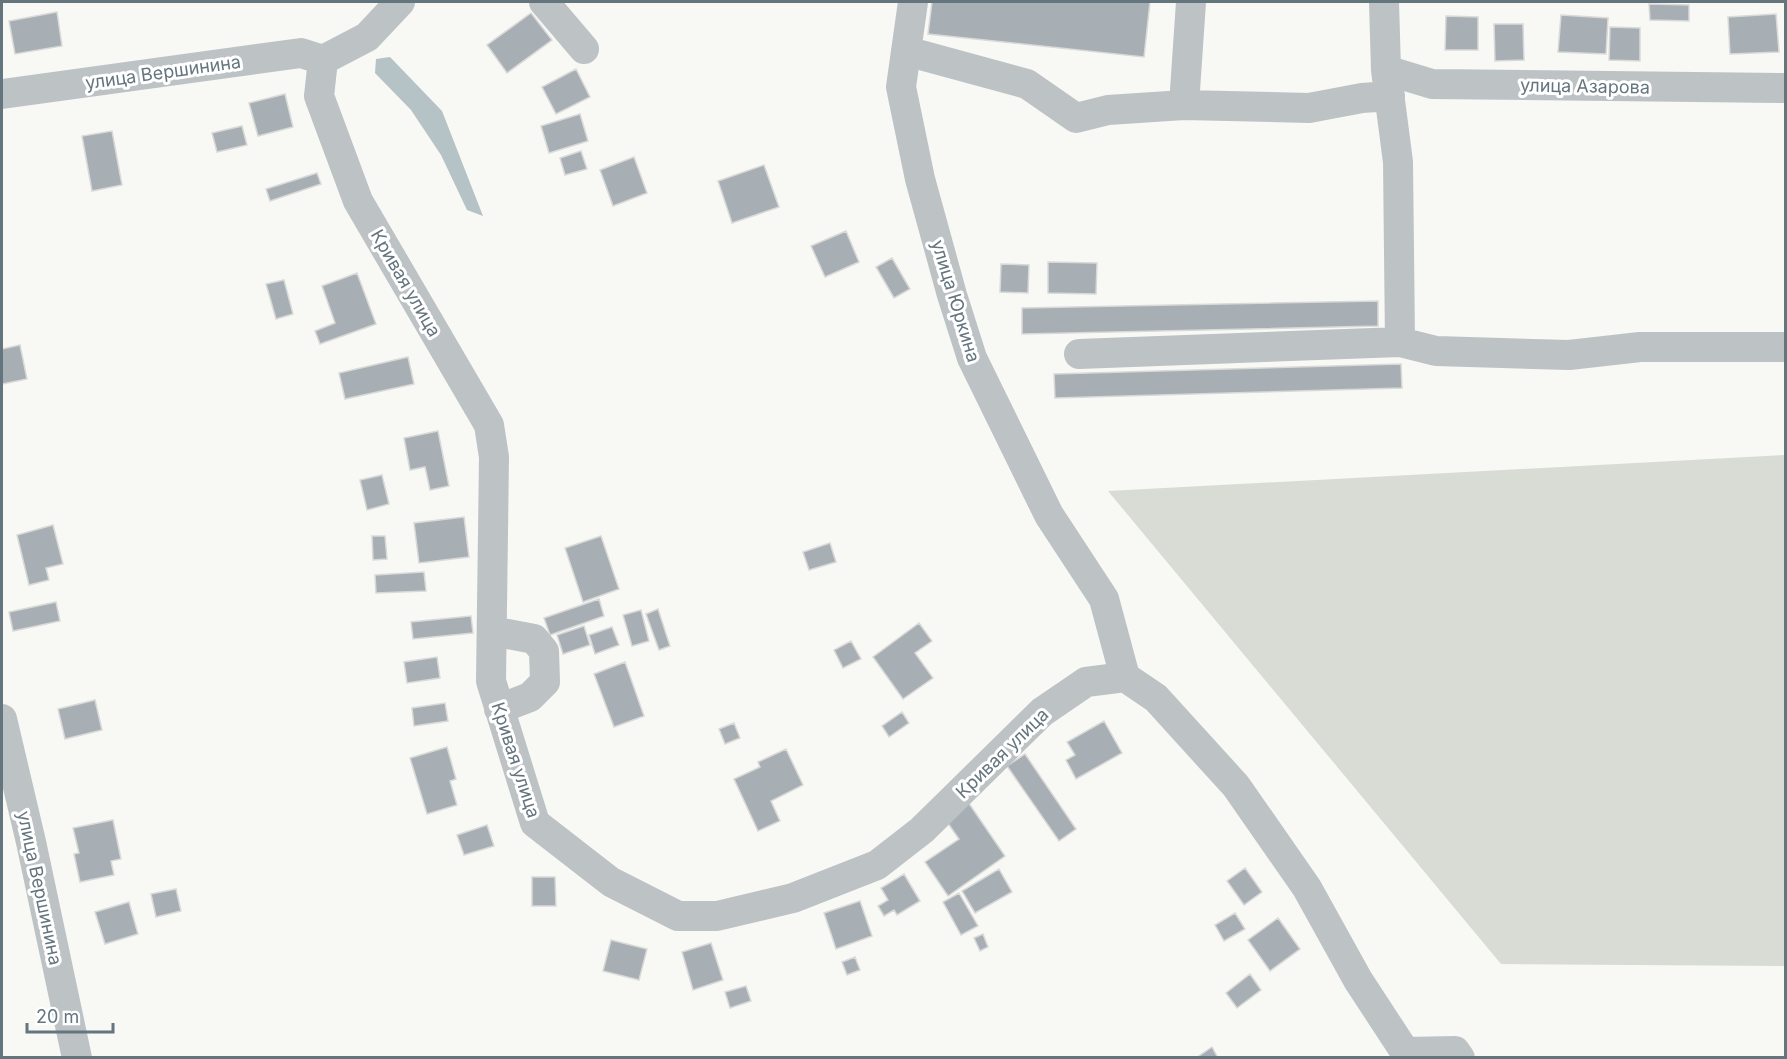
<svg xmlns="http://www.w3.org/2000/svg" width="1787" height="1059" font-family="Inter,sans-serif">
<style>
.green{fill:#d8dcd5}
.water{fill:#b6c3c6}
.building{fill:#a7afb4;stroke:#d9d9d8;stroke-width:1.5}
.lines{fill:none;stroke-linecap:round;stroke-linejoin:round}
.minor{stroke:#bdc2c5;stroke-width:30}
.labels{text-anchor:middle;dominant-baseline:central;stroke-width:6;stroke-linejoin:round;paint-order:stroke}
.street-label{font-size:18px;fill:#65757e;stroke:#fff}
</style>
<rect width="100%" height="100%" fill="#f8f8f5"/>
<!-- green -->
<path class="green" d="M1785,455v511l-284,-2 -393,-473z"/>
<!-- water -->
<path class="water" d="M390,57l52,54 41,105 -16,-6 -26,-55 -30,-45 -36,-37 1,-14z"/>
<!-- building -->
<path class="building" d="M932,2h218l-6,55 -216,-23z
M1649,4l40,1v16l-39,-1z
M57,12l5,34 -47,8 -6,-33z
M531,13l21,27 -45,33 -20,-28z
M1776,14l3,38 -49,2 -2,-37z
M1561,15l47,3 -2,36 -48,-2z
M1446,16l32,1v33h-33z
M1494,24h29l1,36 -29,1z
M1610,27l30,1v33l-31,-1z
M576,69l14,28 -34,17 -14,-27z
M285,94l8,33 -35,9 -9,-33z
M580,114l8,27 -39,12 -8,-27z
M242,126l5,19 -30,7 -5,-19z
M112,131l10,54 -30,6 -10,-55z
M581,151l6,18 -22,6 -5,-17z
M634,157l13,36 -34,13 -13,-36z
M764,165l15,42 -47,16 -14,-42z
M317,173l4,11 -51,17 -4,-12z
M846,231l13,31 -34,15 -14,-31z
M892,258l18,31 -16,9 -18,-31z
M1048,262l49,1 -1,31 -48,-1z
M1001,264l28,1 -1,28 -28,-1z
M357,273l19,51 -56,20 -5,-13 20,-8 -13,-37z
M284,280l9,34 -17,5 -10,-35z
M1378,301v25l-356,8v-26z
M20,345l7,34 -25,5v-35z
M408,357l6,27 -69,15 -6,-26z
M1401,364l1,24 -347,10 -1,-24z
M438,431l11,55 -19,4 -5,-23 -15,3 -6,-32z
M382,475l7,29 -22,6 -7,-30z
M464,517l5,40 -50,6 -5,-40z
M53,525l10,39 -17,4 3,12 -20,5 -12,-50z
M372,536h13l2,23 -14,1z
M601,536l18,53 -36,13 -18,-54z
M830,543l6,19 -27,8 -6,-18z
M424,572l2,19 -50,2 -1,-18z
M599,599l5,17 -54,19 -6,-17z
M56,602l4,19 -47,10 -4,-19z
M658,609l12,37 -11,4 -13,-36z
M641,610l8,31 -17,5 -9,-31z
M471,616l2,17 -60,6 -2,-17z
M919,623l13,18 -17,12 18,25 -30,21 -30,-42z
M584,626l6,19 -27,9 -6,-19z
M612,627l7,18 -24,9 -6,-19z
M851,641l10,18 -18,9 -9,-18z
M437,657l3,21 -33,5 -3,-21z
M625,662l19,54 -30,11 -20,-53z
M95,700l7,30 -37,9 -7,-30z
M445,703l3,18 -34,5 -2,-18z
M902,712l7,11 -20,14 -7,-11z
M1104,721l18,32 -46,26 -10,-19 9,-5 -8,-13z
M734,723l6,15 -15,6 -6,-15z
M447,747l9,32 -6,2 7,24 -30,9 -17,-56z
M786,749l17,36 -32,16 9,20 -22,10 -24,-52 26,-12 -2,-5z
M1025,754l51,75 -17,12 -52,-75z
M968,802l37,54 -57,40 -23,-34 34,-23 -14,-20z
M113,820l8,39 -10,2 3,14 -34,7 -6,-28 5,-1 -6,-25z
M487,825l7,21 -30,9 -7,-20z
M1245,868l17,24 -18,13 -17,-24z
M999,869l13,23 -37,21 -13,-22z
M904,874l16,27 -23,14 -3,-5 -10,6 -6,-10 10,-6 -7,-12z
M532,877h23l1,29h-24z
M176,889l5,22 -25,6 -5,-23z
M959,893l19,33 -17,9 -18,-33z
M860,901l12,35 -36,13 -12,-36z
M129,902l9,32 -33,10 -10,-32z
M1235,913l10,16 -21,12 -9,-16z
M1278,918l22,31 -30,22 -22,-31z
M983,934l5,13 -8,4 -6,-13z
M611,940l36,9 -8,31 -36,-9z
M711,943l12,37 -30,10 -11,-38z
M855,957l5,13 -13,5 -5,-13z
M1250,974l11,16 -24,18 -11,-15z
M746,986l5,15 -21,7 -5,-16z
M1212,1047l6,11h-22z"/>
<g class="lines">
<!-- minor -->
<path class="minor" d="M400,2l-33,35 -44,23 -4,36 39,105 131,224 5,32 -3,224 44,142 76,59 67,34h39l76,-18 84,-33 45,-35 120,-118 44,-30 39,-5 31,21 80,88 71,102 51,92 51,78
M544,2l40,47
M913,2l-12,85 19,92 32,116 20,63 77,157 55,84 21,78
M906,51l121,33 49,34 32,-8 76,-5 125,3 53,-10 28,-2
M1386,70l46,14 354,4
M2,94l299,-41 22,7
M1184,105l7,-103
M1400,342l36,9 133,4 71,-8h146
M1079,354l321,-12 -2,-180 -12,-92 -2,-68
M492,631l42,8 10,12 1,31 -15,15 -31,12
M2,719l29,123 46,216
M1406,1052l49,-1 5,7"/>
</g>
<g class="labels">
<!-- street labels -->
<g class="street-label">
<text transform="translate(163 72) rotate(-8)">улица Вершинина</text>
<text transform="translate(1585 86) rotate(1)">улица Азарова</text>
<text transform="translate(406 283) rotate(60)">Кривая улица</text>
<text transform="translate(956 301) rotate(73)">улица Юркина</text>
<text transform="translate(1002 753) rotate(-44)">Кривая улица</text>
<text transform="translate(516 760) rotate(72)">Кривая улица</text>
<text transform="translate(40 888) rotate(78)">улица Вершинина</text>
</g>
</g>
<!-- border -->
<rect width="1787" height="1059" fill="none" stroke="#65757e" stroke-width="6"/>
<!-- scale -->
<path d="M27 1023v9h86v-9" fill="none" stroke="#65757e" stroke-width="3"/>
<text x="36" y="1023" font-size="18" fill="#65757e" stroke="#ffffff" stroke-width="4.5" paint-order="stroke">20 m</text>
</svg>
